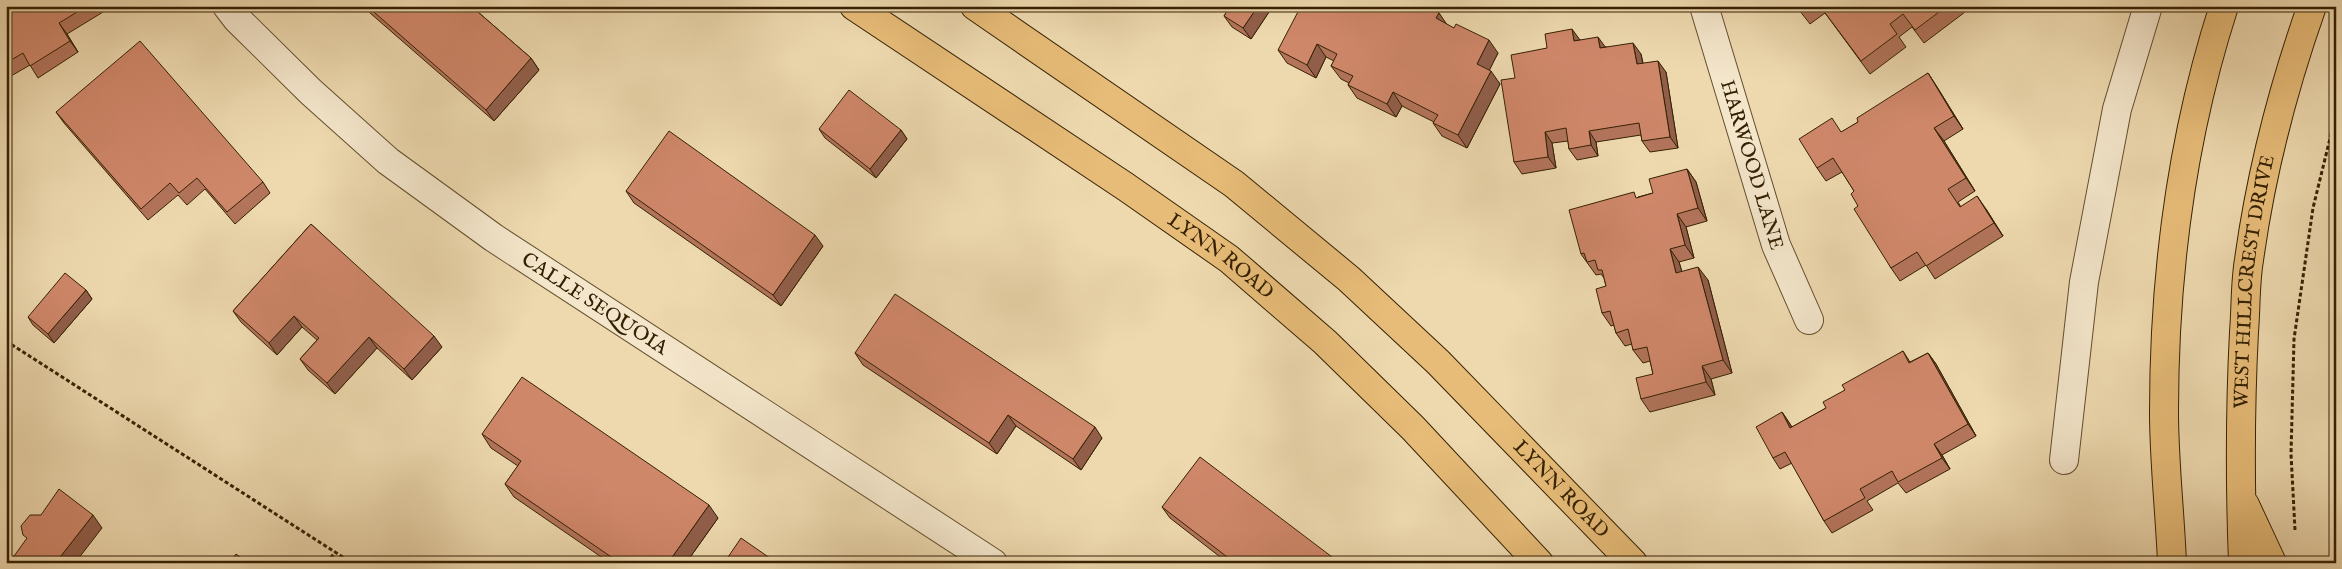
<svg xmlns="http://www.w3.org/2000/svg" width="2342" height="569" font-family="'IM FELL English',serif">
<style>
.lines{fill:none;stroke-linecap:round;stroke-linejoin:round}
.minor-casing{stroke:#634f2e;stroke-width:30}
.major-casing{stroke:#352103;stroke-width:30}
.path{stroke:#352103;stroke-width:3;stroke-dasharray:4 2.5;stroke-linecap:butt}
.minor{stroke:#f4e6cb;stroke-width:28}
.major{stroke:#e7bc78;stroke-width:28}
.wall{fill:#b2745b;stroke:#352103}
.shaded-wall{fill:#915e4a;stroke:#352103}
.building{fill:#cf876a;stroke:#352103}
.labels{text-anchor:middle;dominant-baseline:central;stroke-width:5;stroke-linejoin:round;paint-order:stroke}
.street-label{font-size:20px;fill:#352103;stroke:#f4e6cb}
</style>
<rect width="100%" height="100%" fill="#eed9af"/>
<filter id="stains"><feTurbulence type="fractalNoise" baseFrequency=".004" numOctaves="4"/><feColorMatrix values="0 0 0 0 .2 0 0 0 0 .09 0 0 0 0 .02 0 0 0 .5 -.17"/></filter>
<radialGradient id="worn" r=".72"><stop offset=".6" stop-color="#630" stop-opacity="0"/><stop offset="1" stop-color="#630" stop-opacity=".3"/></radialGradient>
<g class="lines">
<defs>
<g id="minor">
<path id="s1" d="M227,6l10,13 74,73 77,69 106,77 499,325"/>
<path id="s2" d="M1704,6l72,239 33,75"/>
<path d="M2064,460l20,-178 33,-173 31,-103"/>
</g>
<g id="major">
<path id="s3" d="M854,6l272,181 103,72 96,83 88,86 126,135"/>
<path id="s4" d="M975,6l259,178 115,95 89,83 195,201"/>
<path d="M2245,505l27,58"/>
<path d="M2172,563c-2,-50 -8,-101 -8,-151 0,-137 18,-276 60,-406"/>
<path id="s5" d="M2243,563c-3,-77 -3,-154 1,-231 2,-24 1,-49 5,-72 12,-87 34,-172 63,-254"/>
</g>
</defs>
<!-- minor casing -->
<use href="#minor" class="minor-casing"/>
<!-- major casing -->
<use href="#major" class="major-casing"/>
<!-- path -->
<path class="path" d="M6,341l346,222
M2295,530l-4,-76 3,-115 19,-131 23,-94
M327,563l8,-11"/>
<!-- minor -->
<use href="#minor" class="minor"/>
<!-- major -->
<use href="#major" class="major"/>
</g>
<!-- wall -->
<path class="wall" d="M6,6h100l2,3 -41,25 11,18 -40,26 -8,-13 -24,14v-63l4,-2z
M362,6h109l60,52 8,12 -45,51z
M1230,6h43l-22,33 -19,-12 -8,-11z
M1796,6h177l-49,37 -12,-16 -13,10 7,10 -36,27 -45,-61 -15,11z
M1439,13l7,11 52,29 -9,17 11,14 -33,64 -25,-12 -9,-13 1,-1 -32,-16 -6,11 -39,-19 -9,-13 1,-2 -8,-4 -10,-13 3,-5 -8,-4 -10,21 -29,-15 -9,-13z
M1580,40l26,7 35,7 2,9 23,9 12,76 -28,4 -8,-11 -1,-6 -45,7 2,14 -21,4 -8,-11 -1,-8 -16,2 4,25 -34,6 -8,-12 1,-84z
M1928,73l9,14 26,42 -19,12 31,50 -17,11 3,5 25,2 17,27 -68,43 -9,-14 -26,16 -9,-13 -33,-62 -4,-15 -12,-19 -16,9 -9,-13 25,-36 16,-10z
M56,112l207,70 7,11 -35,31 -30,-35 -18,16 -9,-10 -30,25 -84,-97z
M819,129l82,1 6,9 -31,39 -51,-40z
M1687,169l9,13 11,39 -21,6 8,31 -15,4 3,10 26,8 24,93 -21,6 4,16 -65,17 -9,-13 12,-25 -3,-13 -7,2 -10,-13 -1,-6 -7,2 -9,-13 -2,-8 -3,1 -9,-13 4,-27 -2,-8 -3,-4 -5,1 -15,-21 57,-57 15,-4z
M626,191l197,55 -42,60 -147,-103z
M311,224l131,123 -30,33 -35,-32 -42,46 -27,-24 -8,-11 17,-19 -15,-13 -25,28 -36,-33 -8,-11z
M86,290l6,9 -38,44 -21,-18 -5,-8z
M1903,351l7,11 18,-9 8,11 40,72 -34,19 8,14 -44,24 -8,-10 -31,18 6,9 -41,23 -8,-12 -32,-58 -12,6 -7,-11 9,-46 10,15 34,-19 19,-18z
M855,353l247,85 -21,32 -65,-44 -19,28 -134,-89z
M482,434l236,84 -32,45h-76l-96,-66 -9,-13 13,-18 -27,-18z
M1162,507l178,56h-112l-58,-45z"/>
<!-- shaded-wall -->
<path class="shaded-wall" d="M1258,6h15l-22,33 -8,-11z
M1439,13l9,13 -12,-8z
M59,23l8,11 11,18 -8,-11z
M1572,29l8,11 -6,1z
M1598,37l8,11h-6z
M1489,40l9,13 -12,24 -9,-13z
M1633,43l8,11 4,22 -8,-12z
M1317,44l9,13 -10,21 -9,-13z
M531,58l8,12 -45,51 -8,-11z
M1658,61l8,11 12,76 -8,-11z
M1491,71l9,13 -33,64 -9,-13z
M1928,73l9,14 26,42 -9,-13z
M1393,92l9,14 -6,11 -9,-13z
M1934,128l10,13 31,50 -9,-13z
M901,130l6,9 -31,39 -6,-9z
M1589,131l7,11 2,14 -7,-11z
M1545,132l7,11 4,25 -8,-11z
M1687,169l9,13 11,39 -9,-13z
M1977,196l9,13 17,27 -9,-13z
M1677,214l9,13 8,31 -9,-13z
M815,235l8,11 -42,60 -8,-11z
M1670,249l9,13 7,24 -10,-13z
M1698,267l10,13 24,93 -9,-13z
M86,290l6,9 -38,44 -6,-9z
M294,316l8,11 -25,28 -8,-12z
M434,336l8,11 -30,33 -8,-11z
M369,337l8,11 -42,46 -8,-11z
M1928,353l8,11 40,72 -8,-12z
M1702,366l9,13 4,16 -9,-13z
M1782,412l8,12 8,15 -8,-11z
M1008,415l8,11 -19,28 -8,-11z
M1095,427l7,11 -21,32 -8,-11z
M1934,444l8,11 8,14 -8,-11z
M709,505l9,13 -32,45h-18z
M93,515l9,13 -27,35h-16l-2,-2z"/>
<!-- building -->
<path class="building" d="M6,6h81l-28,17 11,18 -40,25 -7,-13 -17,10v-47l4,-2 -4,-6z
M367,6h104l60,52 -45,52z
M1230,6h28l-15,22 -19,-12z
M1301,6h125l13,7 -3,5 18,10 2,-4 33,16 -12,24 14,7 -33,64 -25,-12 5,-8 -45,-23 -6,12 -39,-19 5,-9 -22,-10 6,-12 -20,-10 -10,21 -29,-15z
M1797,6h10l-6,5z
M1820,6h127l-32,24 -12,-16 -13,10 7,10 -36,27z
M1572,29l2,12 24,-4 2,11 33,-5 4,21 21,-3 12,76 -28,4 -3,-18 -50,8 2,14 -22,4 -3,-21 -21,4 3,25 -34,5 -13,-82 14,-2 -4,-23 36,-7 -2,-14z
M140,41l123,141 -36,30 -30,-34 -18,15 -9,-10 -29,26 -85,-97z
M1928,73l26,43 -20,12 32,50 -18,11 12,18 17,-11 17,27 -68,43 -9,-14 -26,16 -37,-59 4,-3 -7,-12 3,-3 -21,-33 -16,10 -18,-29 33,-21 9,14 17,-10 -1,-4z
M849,90l52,40 -31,39 -51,-40z
M669,131l146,104 -42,60 -147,-104z
M1687,169l11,39 -21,6 8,31 -15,4 6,24 22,-6 25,93 -21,6 4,16 -65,17 -5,-21 17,-4 -6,-27 -14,3 -5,-21 -12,4 -6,-22 -8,2 -6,-24 10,-3 -4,-16h-4l-3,-10 -8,2 -3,-9 -3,1 -12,-44 65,-18 2,6 17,-5 -4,-14z
M311,224l123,112 -30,33 -35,-32 -42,46 -27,-24 19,-21 -25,-22 -25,27 -36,-32z
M65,273l21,17 -38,44 -20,-17z
M895,294l200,133 -22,32 -65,-44 -19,28 -134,-90z
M1903,351l6,12 19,-10 40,71 -34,20 8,14 -44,24 -6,-11 -32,18 5,9 -41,23 -39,-69 -12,6 -17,-31 26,-15 8,16 36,-20 -3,-6 22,-12 -3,-5z
M522,377l187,128 -41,58h-48l-115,-79 16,-23 -39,-27z
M1200,457l140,106h-105l-73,-56z
M59,489l34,26 -36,46 3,2h-51l18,-25 -4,-3 -2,-9 9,-11h11z
M741,538l36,25h-53z
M236,554l12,9h-18z"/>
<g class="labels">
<!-- street labels -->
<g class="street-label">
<text stroke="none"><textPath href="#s2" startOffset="166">HARWOOD LANE</textPath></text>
<text stroke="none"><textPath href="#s3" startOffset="444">LYNN ROAD</textPath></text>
<text stroke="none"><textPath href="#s5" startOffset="282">WEST HILLCREST DRIVE</textPath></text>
<text stroke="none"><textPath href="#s1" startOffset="475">CALLE SEQUOIA</textPath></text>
<text stroke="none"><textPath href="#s4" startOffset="762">LYNN ROAD</textPath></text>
</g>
</g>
<!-- margin -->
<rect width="2342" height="569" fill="none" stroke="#eed9af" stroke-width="25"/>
<rect x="8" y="8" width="2327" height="554" fill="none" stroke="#352103" stroke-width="2.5"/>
<rect x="12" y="12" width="2317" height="544" fill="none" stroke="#352103"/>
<rect width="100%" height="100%" filter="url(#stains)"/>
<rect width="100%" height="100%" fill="url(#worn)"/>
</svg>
